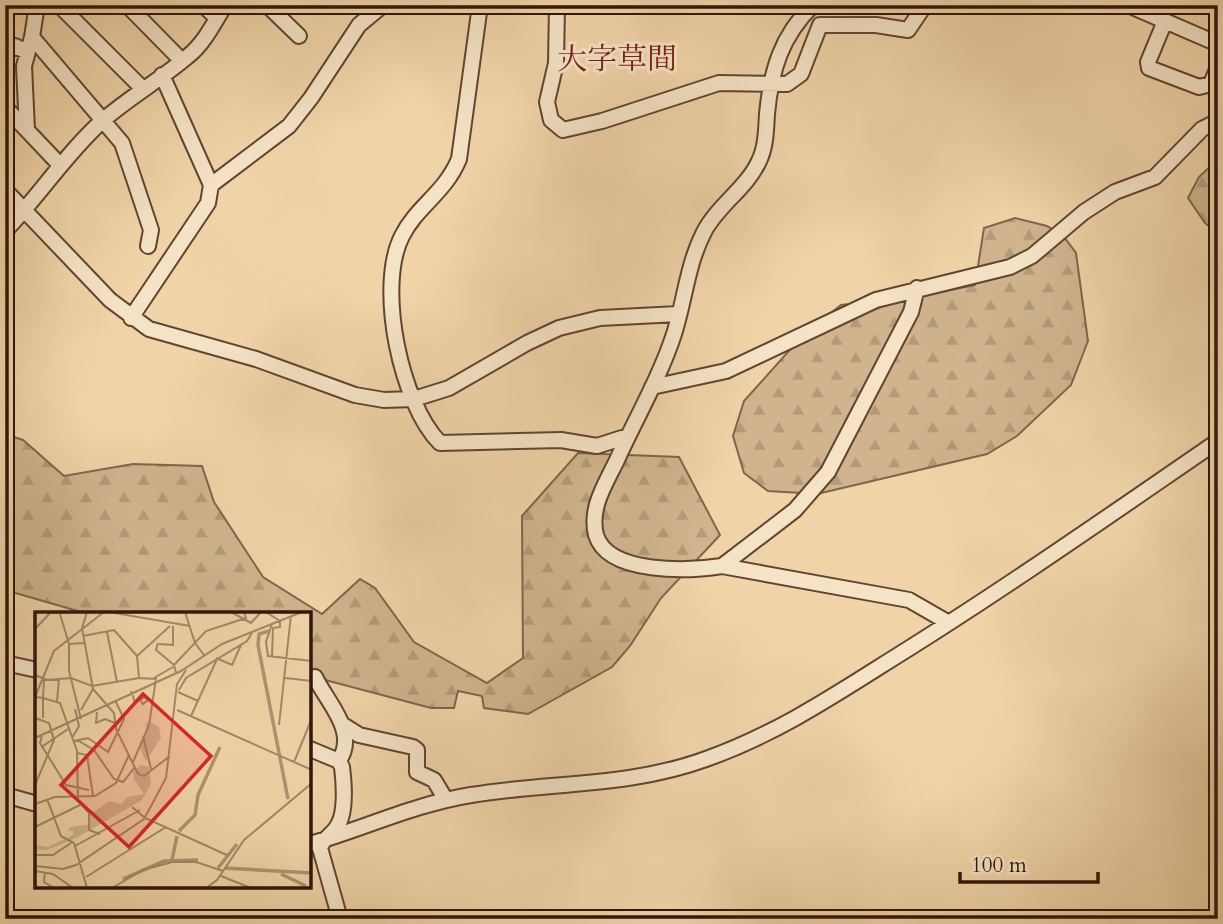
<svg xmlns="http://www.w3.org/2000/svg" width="1223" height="924" font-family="Cardo,'Noto Serif JP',serif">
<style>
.forest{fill:url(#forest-firs);stroke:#80644c;stroke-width:2}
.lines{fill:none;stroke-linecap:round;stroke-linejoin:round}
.minor-casing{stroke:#614532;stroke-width:18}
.minor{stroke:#f5e3c6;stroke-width:14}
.labels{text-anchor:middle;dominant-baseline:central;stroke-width:6;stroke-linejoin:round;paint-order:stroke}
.quarter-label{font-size:30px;fill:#7a1f14;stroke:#f5e3c6}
.inset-river{fill:none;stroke:#af9372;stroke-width:3.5}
.inset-road{fill:none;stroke:#a48869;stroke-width:2}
.view{fill:#d62828;fill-opacity:0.15;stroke:#d62828;stroke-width:3.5}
.inset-edge{fill:none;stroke:#31150a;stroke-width:3.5}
</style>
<defs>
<pattern id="forest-firs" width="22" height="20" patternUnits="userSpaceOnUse" patternTransform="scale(1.75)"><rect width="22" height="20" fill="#d0b48d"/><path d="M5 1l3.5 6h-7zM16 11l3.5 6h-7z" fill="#b39a78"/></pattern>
</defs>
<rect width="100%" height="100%" fill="#f0d4a8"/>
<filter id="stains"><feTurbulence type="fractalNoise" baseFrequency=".00286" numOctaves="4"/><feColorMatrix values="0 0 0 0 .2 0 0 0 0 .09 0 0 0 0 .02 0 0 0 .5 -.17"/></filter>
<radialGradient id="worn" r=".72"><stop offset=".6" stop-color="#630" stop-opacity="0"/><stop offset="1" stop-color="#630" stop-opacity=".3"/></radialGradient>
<!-- forest -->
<path class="forest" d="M1218,159v74l-13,-10 -17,-25 11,-21z
M1015,218l32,8 17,11 12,16 12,88 -17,44 -54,51 -30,18 -170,40 -49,-3 -24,-18 -11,-37 11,-35 60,-67 37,-29 76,-8 58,-12 9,-57z
M5,434l18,6 41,36 69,-12 69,2 12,36 49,75 59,37 38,-35 15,9 39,54 73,41 36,-25 -1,-142 56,-63 101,4 41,78 -59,63 -31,48 -18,21 -84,47 -44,-6 -2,-12 -24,-5 -4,17h-23l-121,-32v-62h-222l-83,-24z"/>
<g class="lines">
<defs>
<path id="minor" d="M37,5l-5,32 90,106 29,87 -3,16
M59,5l84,84
M127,5l55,56
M203,5l14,13
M267,5l32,31
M480,5l-21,154c-14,34 -42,47 -57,77 -26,51 -1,168 38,207l121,-3 36,6 31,-10
M557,5l-1,58 -9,39 4,18 12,10 39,-9 117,-38 68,1 14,-10 19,-49h56l32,5 17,-25
M813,5c-32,31 -42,66 -46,109 -1,16 -1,33 -8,47 -12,27 -42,45 -55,71 -17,33 -19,68 -30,102 -14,43 -38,84 -57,126 -11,23 -28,48 -21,75 12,40 94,36 126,31l187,34 40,23
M1128,5l90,39
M1165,21l-17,41 1,6 50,19 12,-3 7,-17
M5,53l10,-7 12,6
M162,75l49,110
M5,107l54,57
M27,130l-3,-64 8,-29
M5,190l105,110 39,29 107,30 99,36 29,5 30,-1 35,-11 78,-45 32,-15 41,-10 78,-4
M5,231c35,-36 59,-75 96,-109 27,-24 59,-42 86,-65 17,-13 27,-34 38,-52
M131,318l77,-115 3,-18 78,-59 22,-28 48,-73 24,-20
M652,387l74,-16 150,-71 134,-33 22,-11 52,-44 31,-20 40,-15 47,-48 16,-8
M722,566l73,-56 33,-38 83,-160 6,-24
M5,663l32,7
M315,677c13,27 43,54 24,84
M343,725l16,10 54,12 4,3v22l17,8 12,20
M310,749l29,12 3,6c2,16 4,45 -4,58 -5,10 -14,12 -18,23l20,71
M5,795l32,9
M310,844c55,-16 105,-40 161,-49 79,-13 159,-8 235,-36 68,-24 126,-62 186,-100 111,-69 218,-144 326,-218"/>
</defs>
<!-- minor casing -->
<use href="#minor" class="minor-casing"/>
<!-- minor -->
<use href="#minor" class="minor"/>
</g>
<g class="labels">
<!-- quarter labels -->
<g class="quarter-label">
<text x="617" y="59">大字草間</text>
</g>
</g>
<!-- overview -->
<g transform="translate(35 612)">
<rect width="276" height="276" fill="#f0d4a8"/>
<path d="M116,110l8,5 2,11 -15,23 -7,-14 8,-16 -2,-7zM105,153l9,2 2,17 -9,16 -64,37 -31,13 -12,-1v-4l13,2 25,-12v-5l-5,2 2,-5 17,-2 3,-10 19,-14 12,3 7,-7 16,-3 -10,-14 -1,-8z" fill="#d0b48d"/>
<path class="inset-river" d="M234,19l-10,3 -1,11 30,154M144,219l16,-16 3,-20 22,-48M137,248l5,-24M183,256l19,-24M190,256l87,5M246,262l25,12M88,267l41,-18 34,-1"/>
<path class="inset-road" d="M52,0l-5,16 11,61 21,24 2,16 22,45 6,2 26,-20M74,0l81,14M150,0l10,31 9,12M196,0l20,11 10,-11M231,0l14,9v6l-7,1 -1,28M15,1l24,-1M25,2l9,30 15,-1M237,12l-6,18 2,14 44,5M0,17l16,-17M72,20l10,50M48,24l31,-6 23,26 2,22 17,1 -7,46 -16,37M123,31l-2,7 18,15M34,32v27l12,48M124,32l14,1v-19M102,44l33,-30M181,46l16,7 9,-20M141,61l-2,-8 32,-34 40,-13 -2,-6M0,63l12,5 24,-2 21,8 47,-8M119,66l19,-11M250,66l27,3M9,67l-1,19 17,5 17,48 1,50 11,12v17l11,4M144,78l7,-12 61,-37 5,-8M96,79l4,11 10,-5 3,3 -5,4 -3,-4M143,80l20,9M0,85l8,1v20M0,85l19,-46 50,-39M22,89l2,-22M46,98l12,-21M142,98l135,60M62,100l-1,11 9,-4 10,4M156,104l26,-57M0,106l14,5 5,17 -19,45M244,113l12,-110M7,124l-2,7 26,42 23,5M108,124l8,33M0,126l146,-67 41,-27 80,-32M37,126l7,-12 -4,-17M42,128l17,10 20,29 9,3 12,-15M39,129l14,-3 20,14 16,-33 -9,-19M8,134l25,-17M42,141l10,2 6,41M0,143v25M259,150l18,-44M12,187l14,37 13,7 13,45M0,192l20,-7 40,-1 21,-13 13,-28M97,195l13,11 84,38M0,215l45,-22M40,234l65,-36M0,243h18l18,-12M0,254l28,3 13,-4 68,-46 22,-41 11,-94 9,-14M0,259l18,3 20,14M10,260l-1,10 10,6M186,264l30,12M51,265l80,-50M77,276l31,-18 29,-8h24l27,9M110,276h34M171,276l11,-8 27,-40 68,-57"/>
<path class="view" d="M108,82l68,62 -82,91 -68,-62z"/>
<rect width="276" height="276" class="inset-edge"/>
</g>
<!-- margin -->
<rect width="1223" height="924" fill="none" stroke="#f0d4a8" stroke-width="28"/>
<rect x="7" y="7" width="1209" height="910" fill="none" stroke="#31150a" stroke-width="3.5"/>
<rect x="14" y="14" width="1195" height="896" fill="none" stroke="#31150a" stroke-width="2"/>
<!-- scale -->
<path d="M960 872v10h138v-10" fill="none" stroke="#31150a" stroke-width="3.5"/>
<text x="971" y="872" font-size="21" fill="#31150a" stroke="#f5e3c6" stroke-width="5" paint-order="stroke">100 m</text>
<rect width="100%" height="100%" filter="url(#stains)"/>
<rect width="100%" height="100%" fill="url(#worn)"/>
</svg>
